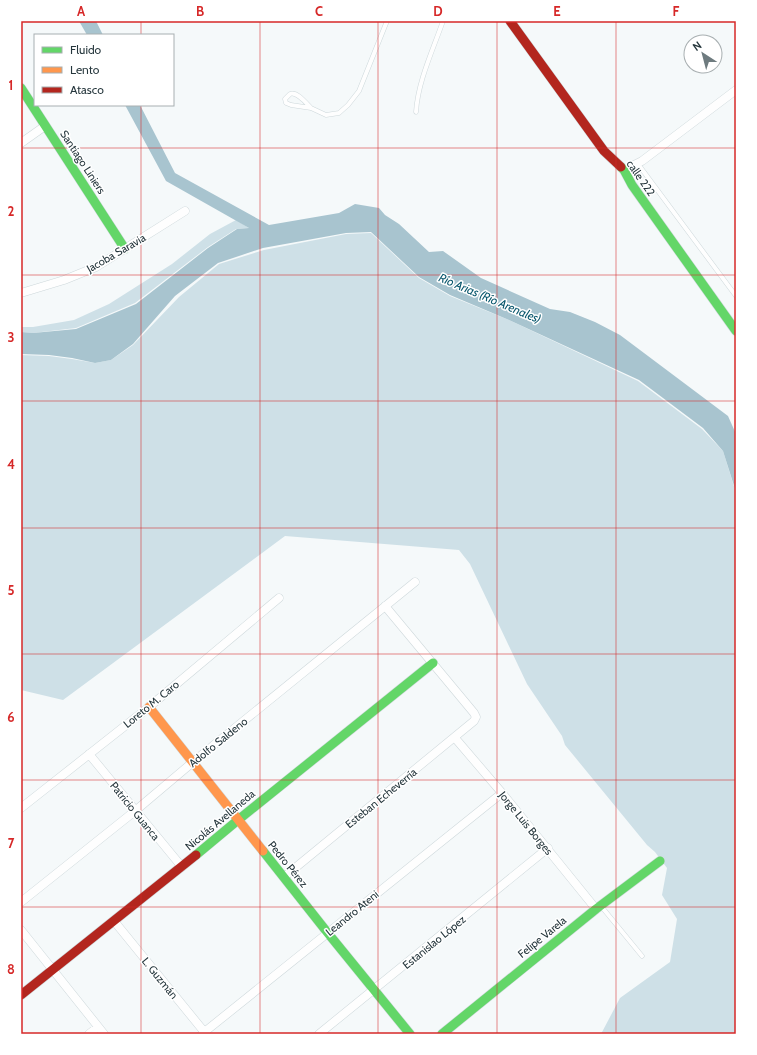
<svg xmlns="http://www.w3.org/2000/svg" width="757" height="1055" font-family="Cabin,sans-serif">
<style>
.green{fill:#cee0e7}
.water{fill:#a8c4cf}
.lines{fill:none;stroke-linecap:round;stroke-linejoin:round}
.lane-casing{stroke:#ced8db;stroke-width:5}
.street-casing{stroke:#ced8db;stroke-width:9}
.fast-casing{stroke:#ced8db;stroke-width:10}
.slow-casing{stroke:#ced8db;stroke-width:10}
.jam-casing{stroke:#ced8db;stroke-width:10}
.lane{stroke:#fefefe;stroke-width:4}
.street{stroke:#fefefe;stroke-width:8}
.fast{stroke:#63d668;stroke-width:9}
.slow{stroke:#ff974d;stroke-width:9}
.jam{stroke:#b3261e;stroke-width:9}
.grid{fill:none;stroke:#d62828;stroke-width:1;stroke-opacity:0.55}
.labels{text-anchor:middle;dominant-baseline:central;stroke-width:3;stroke-linejoin:round;paint-order:stroke}
.street-label{font-size:11px;fill:#26373d;stroke:#fff}
.water-label{font-size:12px;font-style:italic;fill:#09576d;stroke:#fff}
.neatline{fill:none;stroke:#d62828;stroke-width:1.5}
.grid-label{font-size:13px;text-anchor:middle;font-weight:bold;fill:#d62828}
</style>
<rect width="100%" height="100%" fill="#f5f9fa"/>
<!-- green -->
<path class="green" d="M236,220l13,8 -13,1 -28,18 -73,56 -59,25 -43,5 -12,-1v-5h12l41,-7 35,-16 63,-40 38,-30z
M371,233l48,45 31,18 59,24 129,61 64,48 21,22 13,42v541h-135l19,-36 50,-36 7,-43 -15,-24 5,-27 -12,-16 -8,-7 -82,-100 -3,-9 -35,-52 -57,-120 -11,-14 -174,-14 -222,164 -42,-10v-335l28,1 23,3 23,4 16,-3 22,-15 46,-48 40,-33 45,-14 82,-16z"/>
<!-- water -->
<path class="water" d="M79,21h17l7,14h-16z
M125,105h15l35,68 94,52 70,-12 16,-9 24,4 6,7 14,9 30,28 14,-1 38,27 69,31 20,3 25,10 25,13 108,81 8,18v58l-13,-41 -20,-23 -64,-48 -130,-60 -59,-25 -31,-18 -48,-45 -25,1 -83,15 -45,15 -43,33 -42,48 -22,16 -16,3 -23,-5 -23,-3 -28,-1v-22l12,1 43,-4 60,-25 72,-56 29,-19 12,-1 -83,-47z"/>
<g class="lines">
<defs>
<path id="lane" d="M311,108c-5,-5 -14,-17 -21,-14 -1,1 -4,4 -5,5l1,4 5,2 20,3 15,7 13,-2 9,-8 11,-14 28,-70
M416,112c2,-31 17,-62 27,-91
M638,164l98,132
M601,906l41,50"/>
<path id="street" d="M21,143l24,-17
M624,170l18,-9 94,-71
M21,293l43,-13 32,-13 89,-56
M455,738l47,55 94,116
M89,754l93,113
M21,808l128,-101 130,-109
M284,877l190,-156 2,-4 -2,-4 -89,-107
M21,902l114,-91 58,-49 222,-180
M114,921l92,113
M21,930l83,104
M89,1034l9,-7
M202,1034l300,-241
M319,1034l229,-186"/>
<path id="fast" d="M21,88l104,161
M621,167l3,3 8,15 104,146
M263,851l64,81 83,102
M196,855l42,-35 195,-157
M442,1034l154,-125 64,-48"/>
<path id="slow" d="M149,707l114,144"/>
<path id="jam" d="M510,21l94,130 17,16
M21,995l175,-140"/>
</defs>
<!-- lane casing -->
<use href="#lane" class="lane-casing"/>
<!-- street casing -->
<use href="#street" class="street-casing"/>
<!-- fast casing -->
<use href="#fast" class="fast-casing"/>
<!-- slow casing -->
<use href="#slow" class="slow-casing"/>
<!-- jam casing -->
<use href="#jam" class="jam-casing"/>
<!-- lane -->
<use href="#lane" class="lane"/>
<!-- street -->
<use href="#street" class="street"/>
<!-- fast -->
<use href="#fast" class="fast"/>
<!-- slow -->
<use href="#slow" class="slow"/>
<!-- jam -->
<use href="#jam" class="jam"/>
</g>
<!-- grid -->
<path class="grid" d="M141,21v14M260,21v1013M378,21v1013M497,21v1013M616,21v1013M141,105v929M21,148h715M21,275h715M21,401h715M21,528h715M21,654h715M21,780h715M21,907h715"/>
<g class="labels">
<!-- street labels -->
<g class="street-label">
<text transform="translate(83 162) rotate(57)">Santiago Liniers</text>
<text transform="translate(641 178) rotate(55)">calle 222</text>
<text transform="translate(116 253) rotate(-30)">Jacoba Saravia</text>
<text transform="translate(151 704) rotate(-39)">Loreto M. Caro</text>
<text transform="translate(218 742) rotate(-39)">Adolfo Saldeno</text>
<text transform="translate(381 798) rotate(-39)">Esteban Echeverría</text>
<text transform="translate(135 811) rotate(51)">Patricio Guanca</text>
<text transform="translate(220 820) rotate(-40)">Nicolás Avellaneda</text>
<text transform="translate(526 823) rotate(51)">Jorge Luis Borges</text>
<text transform="translate(288 864) rotate(51)">Pedro Pérez</text>
<text transform="translate(352 913) rotate(-39)">Leandro Ateni</text>
<text transform="translate(542 937) rotate(-39)">Felipe Varela</text>
<text transform="translate(434 942) rotate(-39)">Estanislao López</text>
<text transform="translate(160 978) rotate(51)">L. Guzmán</text>
</g>
<!-- water labels -->
<g class="water-label">
<text transform="translate(490 298) rotate(23)">Río Arias (Río Arenales)</text>
</g>
</g>
<!-- border -->
<rect width="757" height="1055" fill="none" stroke="#ffffff" stroke-width="44"/>
<!-- legend -->
<rect x="34" y="34" width="140" height="72" fill="#ffffff" stroke="#a8afb1"/>
<rect x="42" y="47" width="20" height="6" fill="#63d668" stroke="#a8afb1"/>
<text x="70" y="54" font-size="12" fill="#26373d">Fluido</text>
<rect x="42" y="67" width="20" height="6" fill="#ff974d" stroke="#a8afb1"/>
<text x="70" y="74" font-size="12" fill="#26373d">Lento</text>
<rect x="42" y="87" width="20" height="6" fill="#b3261e" stroke="#a8afb1"/>
<text x="70" y="94" font-size="12" fill="#26373d">Atasco</text>
<!-- north arrow -->
<g transform="translate(703 54) rotate(324)"><circle r="19" fill="#ffffff" stroke="#a8afb1"/>
<path d="M0-3L7 15L0 10L-7 15Z" fill="#6e7b7f"/>
<text y="-6" font-size="11" font-weight="bold" text-anchor="middle" fill="#26373d">N</text>
</g>
<rect x="22" y="22" width="713" height="1011" class="neatline"/>
<g class="grid-label">
<text x="81" y="16">A</text>
<text x="200" y="16">B</text>
<text x="319" y="16">C</text>
<text x="438" y="16">D</text>
<text x="557" y="16">E</text>
<text x="676" y="16">F</text>
<text x="11" y="90">1</text>
<text x="11" y="216">2</text>
<text x="11" y="342">3</text>
<text x="11" y="469">4</text>
<text x="11" y="595">5</text>
<text x="11" y="722">6</text>
<text x="11" y="848">7</text>
<text x="11" y="974">8</text>
</g>
</svg>
